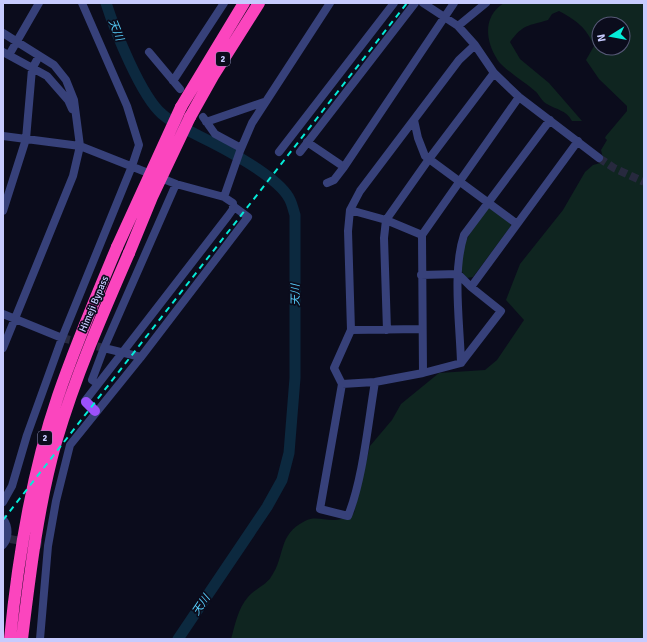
<svg xmlns="http://www.w3.org/2000/svg" width="647" height="642" font-family="Signika,'Noto Sans JP',sans-serif">
<style>
.green{fill:#0f2520;fill-rule:evenodd}
.lines{fill:none;stroke-linecap:round;stroke-linejoin:round}
.river{stroke:#0c293f;stroke-width:11}
.minor-tunnel{stroke:#27293e;stroke-width:8;stroke-dasharray:8 4;stroke-linecap:butt}
.minor{stroke:#37417a;stroke-width:8}
.major{stroke:#9c51fb;stroke-width:10}
.highway{stroke:#fb45be;stroke-width:12}
.rail{stroke:#05ecd9;stroke-width:2;stroke-dasharray:6 5;stroke-linecap:butt}
.highway-bridge{stroke:#fb45be;stroke-width:12}
.labels{text-anchor:middle;dominant-baseline:central;stroke-width:3.5;stroke-linejoin:round;paint-order:stroke}
.shield{fill:#0b0c1c;stroke:#8f92ba;stroke-width:1}
.shield-label{font-size:9px;font-weight:bold;fill:#c7cbfe}
.street-label{font-size:10px;fill:#c7cbfe;stroke:#0b0c1c}
.water-label{font-size:11px;font-style:italic;fill:#57cefc;stroke:#0b0c1c}
</style>
<rect width="100%" height="100%" fill="#0b0c1c"/>
<!-- green -->
<path class="green" d="M504,3h140v636h-413c4,-14 7,-31 17,-42 7,-8 18,-12 23,-20 15,-21 6,-42 34,-56 15,-8 27,7 49,-8l16,-67 22,-26 9,-16 38,-31 46,-3 12,-10 27,-40 -18,-20 14,-36 43,-54 22,-38 8,-7 11,-3 -3,-12 6,-10 -2,-2 1,-2 21,-25v-5l-28,-27 -13,-19 8,-14c-8,-19 -17,-25 -35,-35l-7,3 -4,6c-20,6 -25,4 -38,22l10,17 29,24 33,38h-10c-6,-11 -15,-11 -25,-17 -5,-2 -8,-10 -12,-13 -9,-8 -33,-23 -38,-32 -12,-19 -14,-43 7,-56zM599,24h24v24h-24z
M487,208c8,0 22,10 24,18l-38,51 -6,1c-20,-17 9,-54 20,-70z"/>
<g class="lines">
<!-- river -->
<path class="river" d="M106,3c9,28 35,93 56,111 11,10 24,15 37,22 23,11 78,40 90,62 3,5 4,11 6,17v163l-6,75 -7,27 -15,27 -89,132"/>
<!-- minor-tunnel -->
<path class="minor-tunnel" d="M599,158l15,10 30,14
M62,338l42,10
M10,539l34,6"/>
<!-- minor -->
<path class="minor" d="M423,3l35,23 17,19 19,28 25,24 80,61
M458,26l28,-23
M3,33l51,32 12,15 8,20 6,46 -7,30 -70,172
M3,52l44,24 21,24 4,9
M149,52l31,37
M9,55l30,-52
M173,81l51,-78
M203,117l12,17 26,14
M414,120l4,18 7,18 92,68
M206,122l58,-20
M3,136l77,10 96,38 48,13 9,6v6l-5,7 -143,185 1,1
M307,142l37,25
M279,152l115,-149
M300,152l115,-149
M327,183l7,-3 10,-13 110,-164
M224,197l16,-46 12,-28 78,-120
M350,210l36,10 36,15
M3,211l23,-72 6,-70 7,-13
M421,275l37,-1 13,13
M3,314l59,24
M351,330l70,-1
M387,330l-3,-92 2,-18 43,-61 65,-86
M104,348l37,9
M461,363c-1,-39 -9,-92 3,-128l86,-115
M423,373l-1,-138 97,-138
M375,382c-7,41 -12,97 -27,134l-28,-7 22,-125 -8,-16 17,-38 -3,-99 2,-21 10,-19 99,-131 16,-15
M98,384l-6,-4 12,-32 72,-164
M342,384l33,-2 48,-9 38,-10 40,-52 -30,-24 107,-146
M3,502l9,-16 15,-51 35,-97 70,-172 7,-21 -12,-39 -45,-103
M3,519c6,7 6,19 0,26
M40,639l8,-93 8,-45 14,-56 71,-88 107,-140 -15,-11"/>
<!-- major -->
<path class="major" d="M86,402l9,9"/>
<!-- highway -->
<path class="highway" d="M181,107l63,-104
M190,117l23,-41 46,-73
M10,639c8,-82 21,-164 48,-243 17,-50 38,-99 59,-149
M22,639c8,-66 16,-133 34,-197 19,-65 46,-127 73,-189"/>
<!-- rail -->
<path class="rail" d="M3,520l404,-517"/>
<!-- highway-bridge -->
<path class="highway-bridge" d="M117,247l64,-140
M129,253l23,-56 38,-80"/>
</g>
<g class="labels">
<!-- shield labels -->
<g class="shield">
<rect x="216" y="52" width="14" height="14" rx="3"/>
<rect x="38" y="431" width="14" height="14" rx="3"/>
</g>
<g class="shield-label">
<text x="223" y="59">2</text>
<text x="45" y="438">2</text>
</g>
<!-- street labels -->
<g class="street-label">
<text transform="translate(94 304) rotate(-67)">Himeji Bypass</text>
</g>
<!-- water labels -->
<g class="water-label">
<text transform="translate(116 30) rotate(68)">天川</text>
<text transform="translate(295 295) rotate(-90)">天川</text>
<text transform="translate(201 605) rotate(-56)">天川</text>
</g>
</g>
<!-- border -->
<rect width="647" height="642" fill="none" stroke="#c7cbfe" stroke-width="8"/>
<!-- north arrow -->
<g transform="translate(611 36) rotate(259)"><circle r="19" fill="#0b0c1c" stroke="#565876"/>
<path d="M0-3L7 15L0 10L-7 15Z" fill="#05ecd9"/>
<text y="-6" font-size="11" font-weight="bold" text-anchor="middle" fill="#c7cbfe">N</text>
</g>
</svg>
